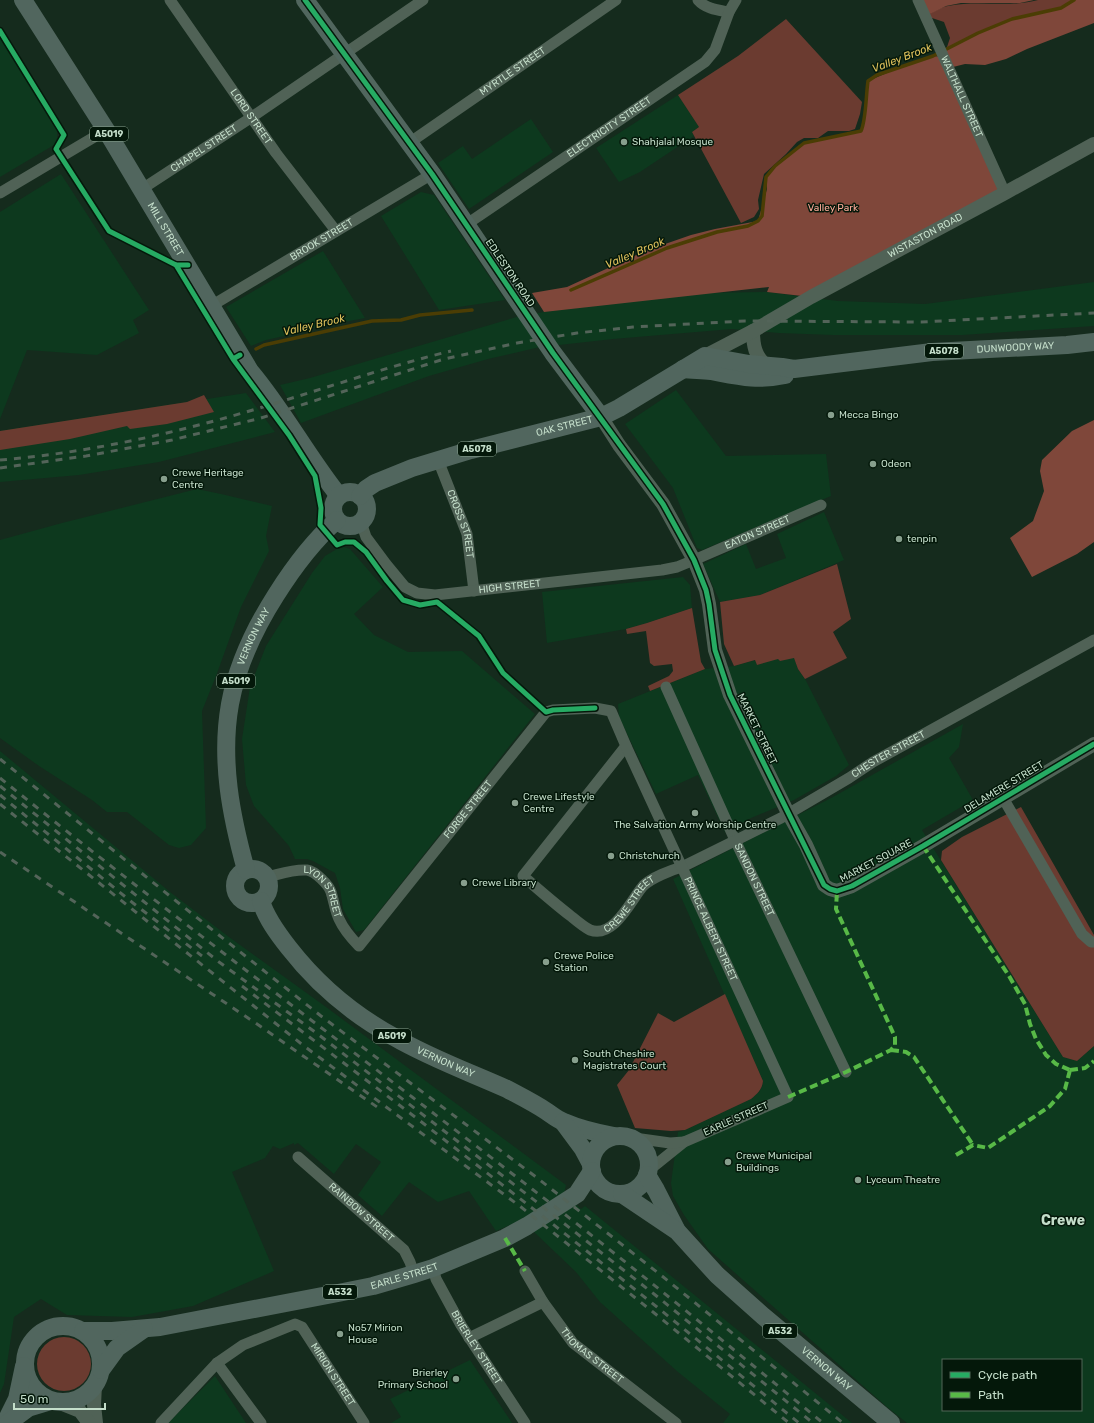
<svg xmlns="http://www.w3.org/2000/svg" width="1094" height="1423" font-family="Rubik,sans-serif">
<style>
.built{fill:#0d391e;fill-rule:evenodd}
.green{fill:#6b3b30}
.forest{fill:#7f473a}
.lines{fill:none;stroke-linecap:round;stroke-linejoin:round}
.stream{stroke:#4b3d04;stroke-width:3.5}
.minor{stroke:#506256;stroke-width:11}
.tertiary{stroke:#506256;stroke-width:14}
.primary{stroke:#51665e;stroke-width:18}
.rail{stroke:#536459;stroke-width:3;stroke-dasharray:7 7;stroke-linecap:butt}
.quiet{stroke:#58b947;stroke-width:4;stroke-dasharray:8 4;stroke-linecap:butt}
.cycleway-casing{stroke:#04180a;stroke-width:8}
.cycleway{stroke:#26ab63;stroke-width:5}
.poi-dot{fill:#879f8d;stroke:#04180a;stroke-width:1.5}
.labels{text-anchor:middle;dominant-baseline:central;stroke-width:3;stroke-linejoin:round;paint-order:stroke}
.shield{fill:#04180a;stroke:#8aa390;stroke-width:1}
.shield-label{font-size:9px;font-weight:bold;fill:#c4deca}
.street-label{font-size:10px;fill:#c4deca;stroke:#04180a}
.poi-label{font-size:10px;fill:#c4deca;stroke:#04180a;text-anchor:start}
.park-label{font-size:10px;fill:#fba999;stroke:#04180a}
.water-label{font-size:11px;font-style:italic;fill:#dfc05c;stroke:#04180a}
.district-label{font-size:14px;font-weight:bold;fill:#c4deca;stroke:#04180a}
</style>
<rect width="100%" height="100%" fill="#152b1d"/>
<!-- built -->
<path class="built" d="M0,37l57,92v9l-3,7 -54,32z
M678,95l21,32 -7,5 2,4 -54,36 -21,10 -23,-34z
M531,119l22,33 -84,57 -31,-46 25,-17 9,13z
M61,174l88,136 -16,10 6,13 -42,22 -70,-5 -27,69v-207z
M421,192l13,3 71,105 -66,10 -58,-94z
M323,251l42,67 -52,10 -15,5 -32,7 -15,6 -25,-39z
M1094,282v44l-132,9h-129l-54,-2 -47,-4 -119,10 -54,6 -19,2 -52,12 -59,17 -128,47 -21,-38 30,-7 210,-62 24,-4 154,-19 69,-1 71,9 87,3z
M676,390l50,66 100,-2 5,42 -129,54 -5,-2 -24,-60 -48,-64z
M246,393l29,39 -116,30 -80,13 -79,7v-51z
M197,489l24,5 51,12 -6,30 3,15 -28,56 -25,69 -14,35 4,117 -15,17 -12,3 -10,-3 -42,-33h-20l-15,-12 -53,-34 -39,-28v-198l62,-17z
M824,512l20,48 -84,35 -40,7 -17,-38 43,-20 10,25 30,-11 -9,-24z
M344,547l6,2 33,38 -29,27 20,21 34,17 54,-1 73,63 -171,216 -8,2 -13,-23 -3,-21 -5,-15 -22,-12 -6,-2h-12l-6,-13 -35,-40 -8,-21 -4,-46 8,-52 16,-41 46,-73 13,-17 12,-7z
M683,577l7,8 2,23 -45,15 -21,6 -79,14 -5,-51z
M794,657l4,12 7,10 44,86 -13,11 -42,24 -43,18 -26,14 -27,-57 -42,19 -37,-77 -1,-13 87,-35 29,-3 22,-6 1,5 21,-7 2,3z
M963,724l-4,23 -10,11 24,42 -51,30 141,227 14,4 17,-15v377h-187l-20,-16 -179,-158 -24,-34 -11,-19 -2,-13 7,-51 7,-2 66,-31 8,-7 3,-5 1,-6 -90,-202 160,-82zM943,1360h138v50h-138z
M0,751l170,141 59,45 97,70 240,178 -2,9 17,15 4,-3 267,217h-129l7,-9 -52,-42 -78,-70 -24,-30 -42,-40 -15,-11 -23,10 -27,-40 -31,11 -29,-20 -27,34 -24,-21 23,-33 -25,-18 -22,30 -36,-31 -4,2v-2l-14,6 -7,-3 -8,12 -33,14 42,99 -81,35 -61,11 -65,-2 -26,-16 -27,18 -10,67 -4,9z
M470,1360l42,63h-121l10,-6 -11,-18z
M215,1376l31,47h-78z"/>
<!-- green -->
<path class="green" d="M1038,0h35c-18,14 -42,12 -62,19 -23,8 -44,20 -65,31l4,-12 -6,-16 -18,-6c7,-4 15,-9 22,-10 30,-6 61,2 90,-6z
M786,19l76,83 -2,12 -5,15 -6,2h-21l-10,7h-14l-7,4 -11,12 -22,20 -6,26 1,9 -5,8 -13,6 -49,-91 7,-5 -21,-32 60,-39z
M204,395l10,17 -47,12 -37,5 -3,-3 -57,13 -70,11v-19l187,-29z
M837,564l14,55 -18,13 14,26 -42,21 -7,-10 -4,-11 -14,3 -2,-2 -21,6 -2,-5 -21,6 -10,-22 -4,-42 40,-7z
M692,608l9,54 4,7 -55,22 -2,-5 21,-10 4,-5 -1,-7 -18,2 -4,-3 -4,-32 -19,3 -1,-5 21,-6z
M1021,807l73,128v111l-17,15 -14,-4 -122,-197 1,-9 20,-14z
M725,994l38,87c-1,9 -6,13 -12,18l-66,31 -14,1 -36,-3 -18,-43 12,-15 29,-57 16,9z
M37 1364a27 27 0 1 1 54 0a27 27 0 1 1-54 0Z"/>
<!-- forest -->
<path class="forest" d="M920,0h114l-14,3h-59l-15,3 -20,10z
M1074,0h20v23l-67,26 -21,10 -21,6 -20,-1 -16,4 56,125 -194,104 -44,-5 2,-5 -225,25 -12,-19 35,-6 78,-36 46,-16 24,-6 43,-8 9,-32 -1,-12 9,-11 29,-23 57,-12 3,-7v-9l4,-34 40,-17 25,-8 11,1 2,-7c21,-11 43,-24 66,-31 21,-6 44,-7 62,-19z
M1094,420v122l-17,12 -45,23 -22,-39 23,-17 11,-30 -4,-20 2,-11 30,-29z"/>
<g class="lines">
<!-- stream -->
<path class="stream" d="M571,290l96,-42 50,-16 31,-6 10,-5 4,-5 4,-39 9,-11 29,-23 57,-12c5,-10 5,-37 7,-50l9,-6 56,-19 45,-23 34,-14 49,-11 13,-8
M256,349l8,-4 108,-24 29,-1 19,-5 52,-5"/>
<!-- minor -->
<g class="minor">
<path id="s1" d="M170,0l106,153 60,78"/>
<path d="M698,0c8,9 20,10 31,12"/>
<path id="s2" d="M918,0l87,193"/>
<path id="s3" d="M409,143l207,-143"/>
<path id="s4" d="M142,189l110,-72 171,-117"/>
<path d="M0,193l106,-63"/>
<path id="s5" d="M467,224l238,-162 10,-12 14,-38 7,-12"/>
<path id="s6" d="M211,306l221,-132"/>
<path id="s7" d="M438,460l29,74 7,57"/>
<path id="s8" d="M361,522l5,15 20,27 19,23 12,6 18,2 227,-25 15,-3 17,-7 127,-55"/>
<path id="s9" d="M666,687l69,153 111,232"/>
<path id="s10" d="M626,746l-103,130c16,14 32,28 49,41 6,5 12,10 18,13 24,9 41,-30 53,-44 8,-8 28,-16 39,-19l99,-49 68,-40 24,-16 221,-122"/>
<path d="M1003,798l79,136 9,8h3"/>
<path id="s11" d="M267,877c13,-3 26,-8 40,-7 8,1 22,15 24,22 3,9 4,19 8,27 5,11 12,19 20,27l187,-234 7,-2 42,-2 16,3 15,35 162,351 -104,45 -36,29"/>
<path d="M627,1137l43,6 14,-1"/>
<path id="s12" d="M298,1157l106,93 6,12 4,12"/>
<path id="s13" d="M433,1268l3,11 25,46 64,98"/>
<path id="s14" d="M525,1271l18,31 30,41 103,80"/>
<path d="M469,1338l74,-36"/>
<path d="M217,1363l44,60"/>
<path id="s15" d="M161,1423l56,-60 26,-18 52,-21 7,3 62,96"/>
</g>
<!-- tertiary -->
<g class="tertiary">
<path d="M753,331c0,14 2,26 14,35"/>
<path id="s16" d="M705,356l48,-25 58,-34 194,-104 89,-49"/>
<path d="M601,417l18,28 44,59 31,56 12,30 3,14 6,46 15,45 58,118 18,32 15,33 3,7 6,4 7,2 15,-5 71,-40 171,-102"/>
<path d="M95,1385l-1,20 2,18"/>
<path d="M60,1403l20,8 9,12"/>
</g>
<!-- primary -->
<g class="primary">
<path id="s17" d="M23,0l83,130 144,241c33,39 57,85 89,125"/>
<path d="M305,0l127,174 121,179 48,64"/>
<path d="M683,369c9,1 18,1 28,2 27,5 46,10 74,4"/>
<circle cx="350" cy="509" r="17"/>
<path id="s18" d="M360,496l6,-7 9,-6 37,-15 59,-18 130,-33 18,-9 86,-52 44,8 33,3 12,2 138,-17 135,-7 27,-3"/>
<circle cx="252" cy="886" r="17"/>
<path id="s19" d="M246,870c-15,-54 -26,-110 -16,-166 7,-38 25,-76 46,-109 17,-27 36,-53 61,-75"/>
<path id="s20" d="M261,901c5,17 17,33 28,47 28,36 65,67 105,89 36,21 75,35 113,52 13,7 27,14 39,22 6,4 12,9 18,11 16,7 33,11 50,14"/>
<path d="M563,1122l20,27 8,15"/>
<circle cx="620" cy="1165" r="29"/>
<path d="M647,1175l9,15 20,39"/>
<path id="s21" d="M622,1194l55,37 40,44 46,41 128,107"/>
<circle cx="63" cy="1364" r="38"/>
<path id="s22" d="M83,1331h29l48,-4 178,-34 35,-7 41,-12 19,-6 72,-30 22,-12 50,-32 15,-23"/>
<path d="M101,1370l16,-22 27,-19"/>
<path d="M5,1423l12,-24 7,-33"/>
<path d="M8,1423l20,-15 23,-7"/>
</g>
<!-- rail -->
<path class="rail" d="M0,460c86,-7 173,-26 256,-51 65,-19 129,-42 195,-58
M0,468l86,-12 86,-16 89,-22 183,-59 73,-16 60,-10 56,-6 112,-6 176,1 173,-9
M0,759l181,146 140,111 215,161 126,99 181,147
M0,778c175,141 355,274 532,411 99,76 195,155 291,234
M0,786l219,176 96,70 214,164 125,98 159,129
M0,795l133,108 69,53
M0,804l304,242 217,161 132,105 136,111
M0,852l254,170 126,87
M242,986l177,134 140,109 98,78 142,116"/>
<!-- quiet -->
<path class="quiet" d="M923,846l86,130 16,28 5,20 6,15 10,16 10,9 14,6
M891,1050l15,2 8,5 59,88
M1070,1070l15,-2 9,-7
M788,1097l58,-25 45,-22 4,-5v-8l-59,-128 1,-18
M956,1155l17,-10 15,3 62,-42 15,-17 5,-19
M505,1238l20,33"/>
<defs>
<path id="cycleway" d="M305,0l127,174 121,179 110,151 31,56 12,30 3,14 6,46 15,45 94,190 6,4 7,2 15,-5 71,-40 171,-102
M0,31l64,104 -8,14 53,82 67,34h12
M176,265l57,94 7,-4
M233,359l56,76 26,41 6,32 -1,17 17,20 8,-3h9l12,10 21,29 16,19 17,5 17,-3 42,34 24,37 43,39 7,-2 42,-2"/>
</defs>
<!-- cycleway casing -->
<use href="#cycleway" class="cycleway-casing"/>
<!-- cycleway -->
<use href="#cycleway" class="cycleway"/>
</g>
<!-- markers -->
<g class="poi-dot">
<circle cx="624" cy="142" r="4"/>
<circle cx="831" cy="415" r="4"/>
<circle cx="873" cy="464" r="4"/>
<circle cx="164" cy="479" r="4"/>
<circle cx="899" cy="539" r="4"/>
<circle cx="515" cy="803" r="4"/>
<circle cx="695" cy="813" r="4"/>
<circle cx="611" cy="856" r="4"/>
<circle cx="464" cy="883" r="4"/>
<circle cx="546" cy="962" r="4"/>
<circle cx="575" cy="1060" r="4"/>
<circle cx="728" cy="1162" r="4"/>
<circle cx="858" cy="1180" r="4"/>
<circle cx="340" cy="1334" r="4"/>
<circle cx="456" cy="1379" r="4"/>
</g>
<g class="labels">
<!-- shield labels -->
<g class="shield">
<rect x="90" y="127" width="38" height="14" rx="3"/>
<rect x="925" y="344" width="38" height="14" rx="3"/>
<rect x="458" y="442" width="38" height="14" rx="3"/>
<rect x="217" y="674" width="38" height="14" rx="3"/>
<rect x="373" y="1029" width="38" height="14" rx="3"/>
<rect x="323" y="1285" width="34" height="14" rx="3"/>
<rect x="763" y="1324" width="34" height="14" rx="3"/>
</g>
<g class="shield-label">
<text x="109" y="134">A5019</text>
<text x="944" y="351">A5078</text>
<text x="477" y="449">A5078</text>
<text x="236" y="681">A5019</text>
<text x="392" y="1036">A5019</text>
<text x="340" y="1292">A532</text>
<text x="780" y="1331">A532</text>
</g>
<!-- street labels -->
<g class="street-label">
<text stroke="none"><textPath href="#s3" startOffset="126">MYRTLE STREET</textPath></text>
<text stroke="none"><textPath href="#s2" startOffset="106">WALTHALL STREET</textPath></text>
<text stroke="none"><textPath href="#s1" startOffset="142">LORD STREET</textPath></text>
<text stroke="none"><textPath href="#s5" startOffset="172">ELECTRICITY STREET</textPath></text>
<text stroke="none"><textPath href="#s4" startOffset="74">CHAPEL STREET</textPath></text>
<text stroke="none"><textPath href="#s17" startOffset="270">MILL STREET</textPath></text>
<text stroke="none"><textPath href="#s16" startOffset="251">WISTASTON ROAD</textPath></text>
<text stroke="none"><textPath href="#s6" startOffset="129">BROOK STREET</textPath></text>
<text transform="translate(510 273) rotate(56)">EDLESTON ROAD</text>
<text stroke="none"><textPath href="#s18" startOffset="689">DUNWOODY WAY</textPath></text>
<text stroke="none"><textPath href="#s18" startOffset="218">OAK STREET</textPath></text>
<text stroke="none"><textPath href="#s7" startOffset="68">CROSS STREET</textPath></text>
<text stroke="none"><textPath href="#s8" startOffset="442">EATON STREET</textPath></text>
<text stroke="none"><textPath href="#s8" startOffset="186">HIGH STREET</textPath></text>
<text stroke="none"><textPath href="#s19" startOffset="240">VERNON WAY</textPath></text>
<text transform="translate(757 729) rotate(64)">MARKET STREET</text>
<text stroke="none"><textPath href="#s10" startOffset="605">CHESTER STREET</textPath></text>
<text transform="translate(1004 787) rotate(-31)">DELAMERE STREET</text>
<text stroke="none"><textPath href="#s11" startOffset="311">FORGE STREET</textPath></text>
<text transform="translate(876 861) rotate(-28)">MARKET SQUARE</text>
<text stroke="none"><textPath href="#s9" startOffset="212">SANDON STREET</textPath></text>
<text stroke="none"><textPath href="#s11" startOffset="69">LYON STREET</textPath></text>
<text stroke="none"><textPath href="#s10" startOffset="303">CREWE STREET</textPath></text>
<text stroke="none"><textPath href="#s11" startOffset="741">PRINCE ALBERT STREET</textPath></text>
<text stroke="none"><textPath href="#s20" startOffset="251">VERNON WAY</textPath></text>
<text transform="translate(736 1119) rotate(-24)">EARLE STREET</text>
<text stroke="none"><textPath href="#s12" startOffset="84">RAINBOW STREET</textPath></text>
<text stroke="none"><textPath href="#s22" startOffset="327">EARLE STREET</textPath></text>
<text stroke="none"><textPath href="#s13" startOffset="91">BRIERLEY STREET</textPath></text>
<text stroke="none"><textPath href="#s14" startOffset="109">THOMAS STREET</textPath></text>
<text stroke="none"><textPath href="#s21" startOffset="270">VERNON WAY</textPath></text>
<text stroke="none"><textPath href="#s15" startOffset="234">MIRION STREET</textPath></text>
</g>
<!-- poi labels -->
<g class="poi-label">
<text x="632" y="142">Shahjalal Mosque</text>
<text x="839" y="415">Mecca Bingo</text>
<text x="881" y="464">Odeon</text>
<text x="172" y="473">Crewe Heritage<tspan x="172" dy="12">Centre</tspan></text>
<text x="907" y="539">tenpin</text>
<text x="523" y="797">Crewe Lifestyle<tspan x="523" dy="12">Centre</tspan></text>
<text x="695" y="825" text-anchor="middle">The Salvation Army Worship Centre</text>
<text x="619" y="856">Christchurch</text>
<text x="472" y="883">Crewe Library</text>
<text x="554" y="956">Crewe Police<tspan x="554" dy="12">Station</tspan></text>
<text x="583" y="1054">South Cheshire<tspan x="583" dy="12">Magistrates Court</tspan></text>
<text x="736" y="1156">Crewe Municipal<tspan x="736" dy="12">Buildings</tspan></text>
<text x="866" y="1180">Lyceum Theatre</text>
<text x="348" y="1328">No57 Mirion<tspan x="348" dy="12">House</tspan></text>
<text x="448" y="1373" text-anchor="end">Brierley<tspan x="448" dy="12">Primary School</tspan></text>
</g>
<!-- park labels -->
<g class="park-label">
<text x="833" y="208">Valley Park</text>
</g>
<!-- water labels -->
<g class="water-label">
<text transform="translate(902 58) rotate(-21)">Valley Brook</text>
<text transform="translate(635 253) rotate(-23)">Valley Brook</text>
<text transform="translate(314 325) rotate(-13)">Valley Brook</text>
</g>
<!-- district labels -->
<g class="district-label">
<text x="1063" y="1220">Crewe</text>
</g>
</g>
<!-- legend -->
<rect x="942" y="1359" width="140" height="52" fill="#04180a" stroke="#516757"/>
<rect x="950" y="1372" width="20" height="6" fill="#26ab63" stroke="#516757"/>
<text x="978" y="1379" font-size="12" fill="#c4deca">Cycle path</text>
<rect x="950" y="1392" width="20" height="6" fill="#58b947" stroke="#516757"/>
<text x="978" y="1399" font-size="12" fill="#c4deca">Path</text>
<!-- scale -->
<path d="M14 1403v6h91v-6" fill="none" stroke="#c4deca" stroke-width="2"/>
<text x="20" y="1403" font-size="12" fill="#c4deca" stroke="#04180a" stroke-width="3" paint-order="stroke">50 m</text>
</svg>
